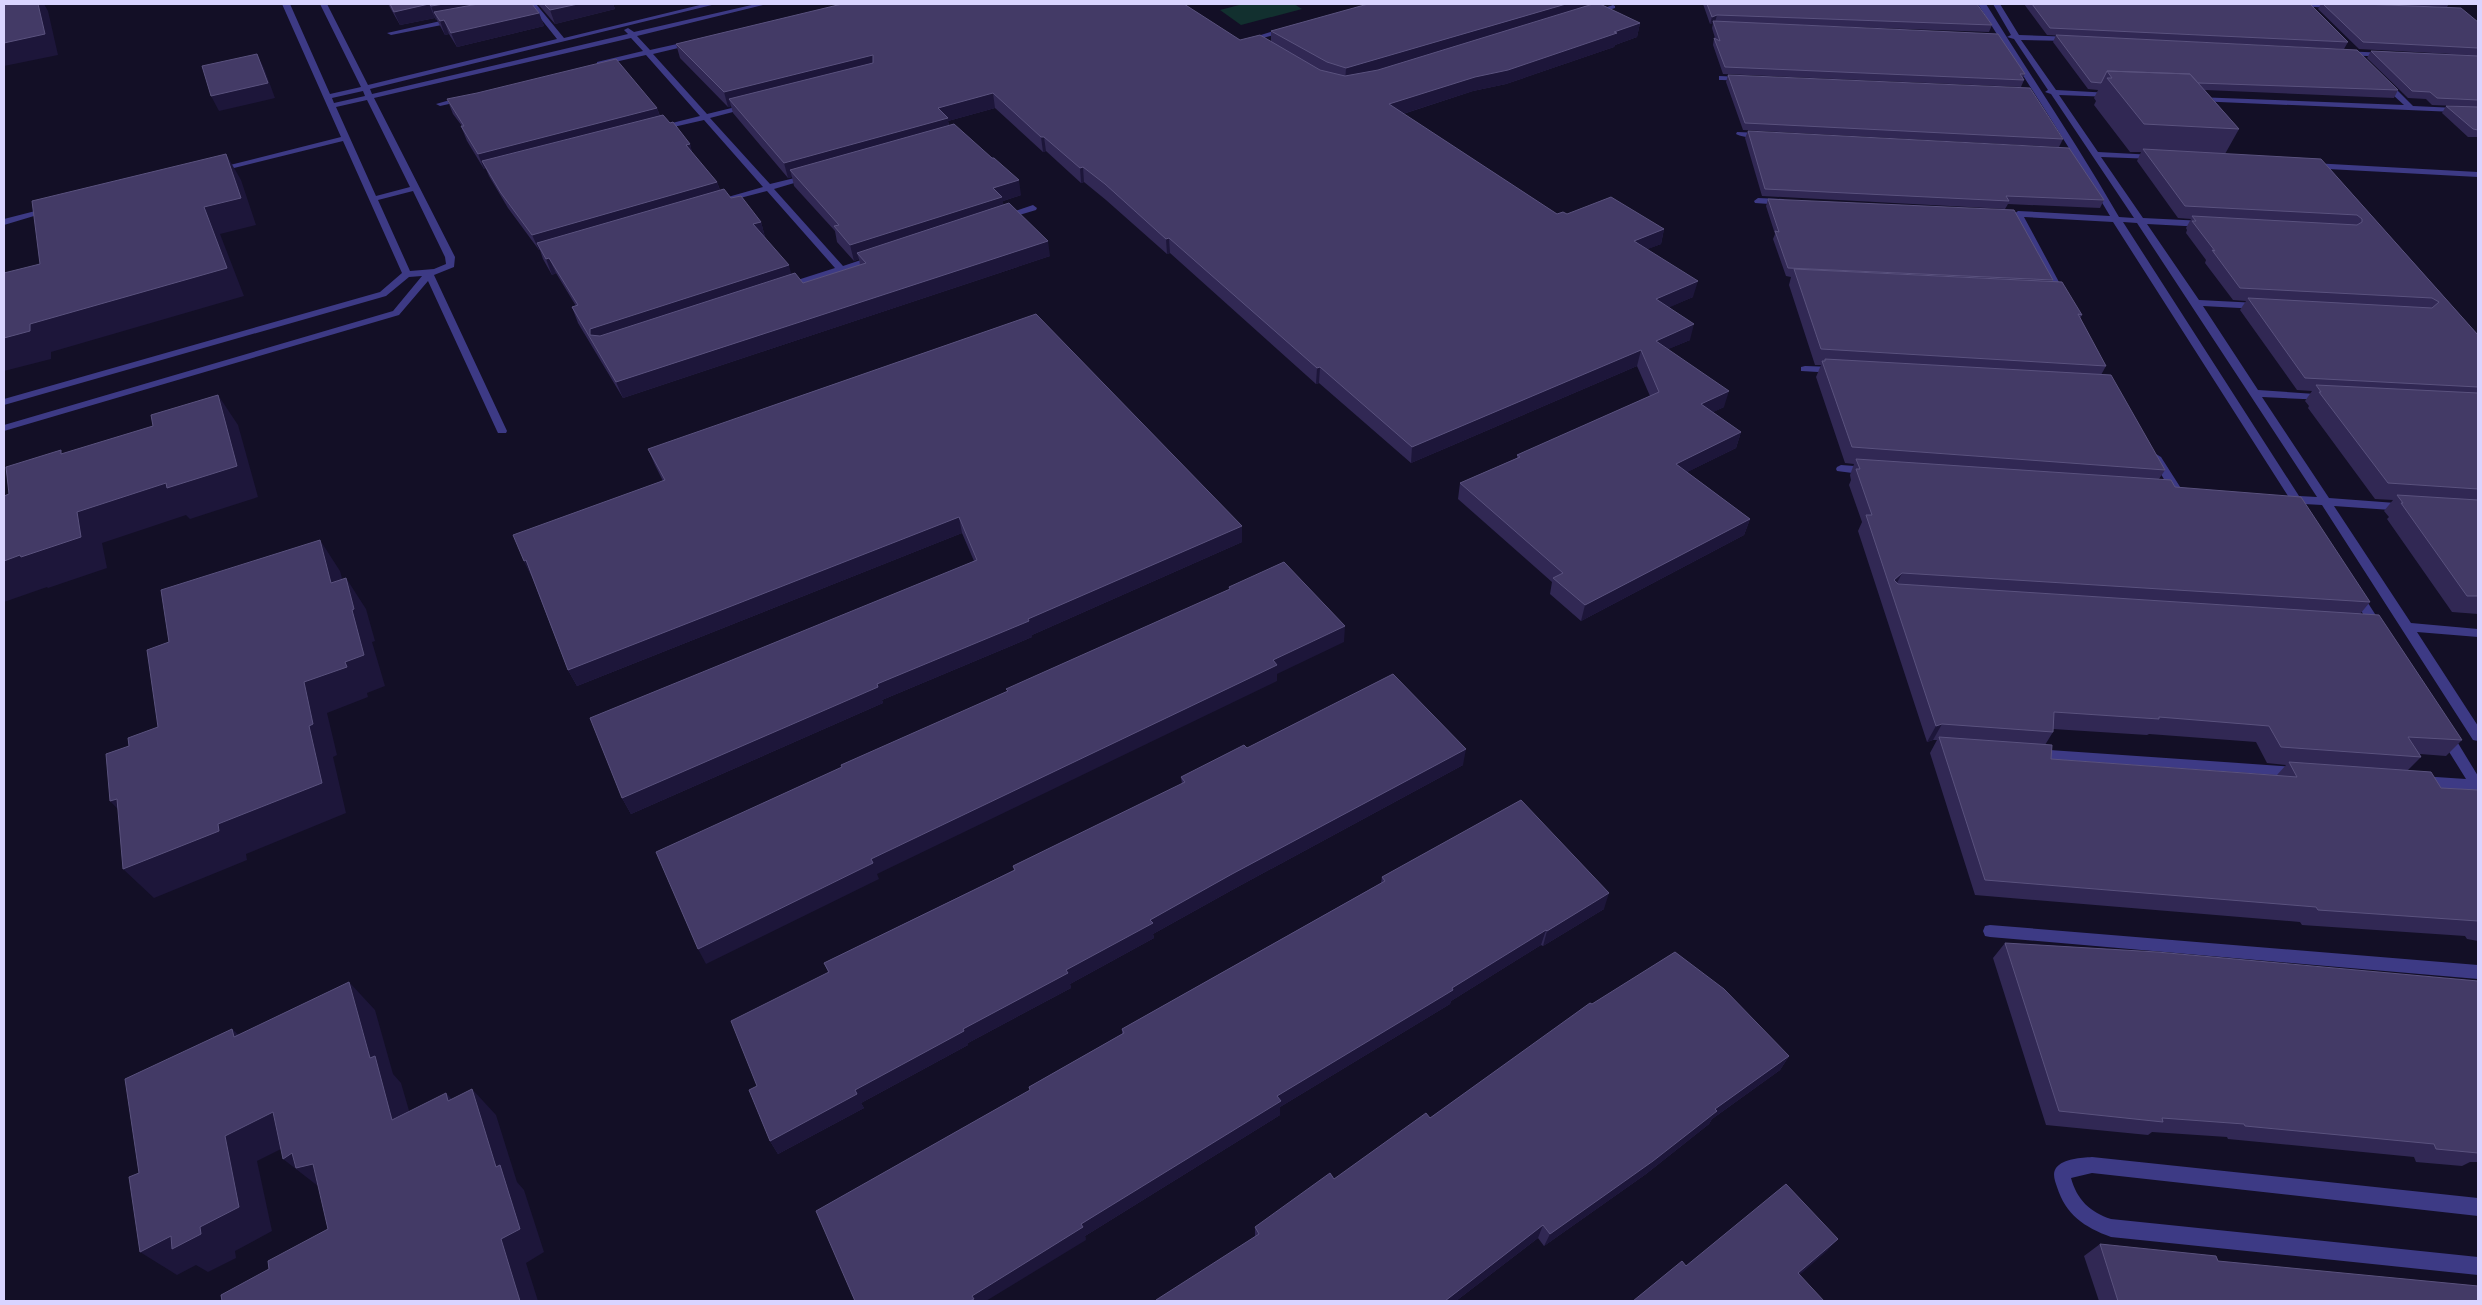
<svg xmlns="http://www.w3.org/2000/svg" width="2482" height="1305" font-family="Ubuntu,sans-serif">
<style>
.green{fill:#12302f}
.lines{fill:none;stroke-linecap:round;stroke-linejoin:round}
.minor{fill:#3d3a85;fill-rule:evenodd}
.wall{fill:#312854;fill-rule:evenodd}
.shaded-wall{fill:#1d163a}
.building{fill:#433a66;stroke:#5a527e}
</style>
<rect width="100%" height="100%" fill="#130f26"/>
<!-- green -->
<path class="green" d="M1243,4h51l8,5 -61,16 -21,-15z"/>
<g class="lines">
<!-- minor -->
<path class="minor" d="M282,4h8l40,90 31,-7 -41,-83h7l41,81 189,-46 -28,-35h7l28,34 140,-34h12l-346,85 2,5 256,-60 -4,-4 4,-2 6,4 122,-28h11l-130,32 13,14 45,-10v4l-42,10 54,60 45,-11v4l-42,11 60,66 41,-10v4l-37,11 69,77 33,-11 5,3 -90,30h-6v-4l50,-16 -68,-77 -46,12v-4l42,-12 -59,-67 -48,11v-4l44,-11 -54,-61 -49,11v-4l46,-11 -12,-13 -257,60 81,159 -1,10 -20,8 73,156 -1,2h-8l-1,-2 -69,-150 -29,34 -395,116v-6l389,-114 29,-35 -13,1 -23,19 -382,109v-6l376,-107 22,-19 -59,-132 -125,31 -4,-3 127,-32zM363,91l2,5 -31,7 -2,-5zM367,100l43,87 -34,9 -40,-89zM413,191l32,66 1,7 -12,5 -24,2 -32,-71z
M1978,4h8c44,71 91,140 133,213l15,1 -83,-124 -6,-2 3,-2 -34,-51 -7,-2 4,-2 -18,-31h7l19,31 55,2 1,2 -4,2 -50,-1 35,50 55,3 4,2 -4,2 -52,-2 39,57 56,3 4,2 -4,2 -53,-2 42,61 61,3 4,3 -4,3 -57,-3 52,76 59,3 5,3 -5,3 -55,-3 55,84 72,5v4l-4,1 -64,-3 67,101 80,6 2,3 -6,4 -71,-5 77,117 67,6v8l-61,-5 61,94v15l-5,-1 -151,-235 -18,-1 5,7 -6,4 -4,-1 -7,-11 -6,-1 -2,-3 4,-3 -175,-274 -89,-5 42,78 -5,3 -5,-3 -42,-81 4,-3 92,5c-42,-72 -88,-141 -132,-212zM2123,222l14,1 180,274 -18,-1z
M2286,4h48l7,2 -4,2 -47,-2z
M1613,5l2,1v2l-21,7 -4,-2z
M454,18l4,2 -1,2 -66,13 -4,-2z
M1286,27l4,2 -1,2 -37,10 -4,-2z
M2343,51l43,2 4,2 -4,2 -40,-2 -4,-2z
M1719,76l25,1 4,2 -4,2 -22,-1h-3z
M2382,81h6l25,25 65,3v4l-282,-12 -4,-2 4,-2 208,8 -22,-20z
M464,96l4,2 -1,2 -27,6 -4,-2z
M1737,132l25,1 4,2c-7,4 -23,3 -30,-1z
M2312,163l166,9v5l-169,-9v-4z
M1758,198l25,1 4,3 -4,3 -28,-2 -1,-2z
M1033,205l4,3 -1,2 -34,10 -4,-3z
M47,208l7,2 -50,15v-6z
M1805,366l30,1 5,3 -5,3 -34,-2v-4z
M2156,454l5,3 23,36 -2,3h-8l-2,-3 -21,-36z
M1841,465l27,2 5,4 -5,4 -31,-4 -1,-2 1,-2z
M2357,591l4,1 21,33 2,3 -2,3h-8l-21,-33 -2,-3z
M2445,729l5,1 28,46v16l-62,-7 -2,-4 2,-4 5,-1 45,3 -28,-45 2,-4z
M2035,749l262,18 5,1 2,4 -2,4 -5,1 -262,-18 -5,-1 -2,-4 2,-4z
M1990,925l488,40v14l-488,-42 -5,-1 -2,-5 2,-5z
M2092,1157l386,41v18l-386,-43 -21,5c6,22 19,34 40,41l367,38v18l-367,-38c-27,-10 -45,-22 -54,-50 -2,-6 -5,-13 -1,-19 8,-10 25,-10 36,-11z"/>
</g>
<!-- wall -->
<path class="wall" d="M388,4h144l7,9 5,13 -87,21 -8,-13 -4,1 -8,-15h-1l-1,-2 -35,7z
M538,4h75l2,5 -60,15z
M1587,4v2l53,17 -3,14 -22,8 -1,2 -108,37 -33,7 -70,23 154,100h10l97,15 -3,15 -14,5 46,48 -24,10 21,33 -22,9 56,58 -11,5 28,20 -5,16 -49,24 63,47 -6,16 -163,86 -31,-27 2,-12 -94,-83 2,-16 57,-25v-3l133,-59 -13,-30 -226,97 -92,-80 -3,1 -146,-131 -3,1 -61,-54 -22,-18 -3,1 -35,-32 -3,1 -48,-44 -47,13 1,4 72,70 -18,6v4l47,51 -427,142 -45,-75 -6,-16 4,-1 -20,-33 -4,2 -9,-16 -3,-9h-1l-31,-42 -19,-32 -3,-7h-2l-17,-28 -6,-15h1l-9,-12 -6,-15 210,9 3,8 10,7 20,21 2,9 25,29 3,8 11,8 30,24 4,15 26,37 12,9 57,-18 -1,-6 -5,2 -17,-19 -2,-11 -41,-45 -2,-9 -4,1 -55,-65 -2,-7 -3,1 -48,-49 -4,-14 564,-4 31,1v-10z
M1703,4h274l15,21 -3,7 -193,-7 229,49 -2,4 1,2 -3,7 -298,-13 -10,-29 1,-7h1l-3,-10 1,-5 -3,1z
M2024,4h286l38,38 -4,7 -297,-14z
M2321,4h128l-2,3 -30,-1 61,16v115h-10l-26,-24 4,-7h11l-25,-1 -6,-6 -18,-1 -41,-40 4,-7 99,4 -111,-6 -41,-40z
M2056,35l342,55 -4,8 -189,-8 34,39 -14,25 96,5 157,176v279l-26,-2 -65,-93 2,-2 -5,-6 9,-11 -18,-1 -67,-91 1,-2 -4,-5 7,-10 -15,-1 -57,-80 6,-9 -13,-1 -28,-37 1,-3 -20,-27 1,-3 -1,-2 5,-9 -13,-1 -41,-57 4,-9h-11l-36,-47 2,-4 -2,-3 4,-8 -10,-1 -35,-47z
M1728,75l335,64 -4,8 -316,-17 -17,-48z
M1748,131l356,69 -4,8 -92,-4 -3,5 -243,-13 -17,-58z
M1768,199l285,81 -1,2 30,33 -2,3 26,48 -5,9 64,95 -6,9 16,8 195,115 -10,12 102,126 -16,16 -26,-2 1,3 -13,13 33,18 37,2v151l-11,-2 -2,-3 -163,-11 -2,-3 -325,-27 -45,-142 7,-13h-4l-6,2 -69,-211 4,-9 -13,-37 2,-5 -1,-5 4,-11 -9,-1 -29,-86 5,-12h-6l-26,-80 2,-8 -5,-1 -13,-37 2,-5 -9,-28zM2053,729l94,6 2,-1 107,8 11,21 19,2 -9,10 -226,-16 -6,-14 8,-13z
M648,449l594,93 -210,93v2l-150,63 1,3 -252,111 -9,-16 352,-237 -12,-28 -385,153 -9,-16 -36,-93 -8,-16 139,-80 -8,-16z
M1247,748l216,17 -231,125 -79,44 1,4 -84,46 1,4 -103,55v2l-107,58 3,5 -86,46 -8,-13 58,-169 -4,-9 190,-93 -1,-4 169,-82 -1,-7z
M1382,877l222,32 -61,37 -2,-1 -90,56 -1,3 -170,103v8l-195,121 1,4 -57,-153 93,-53v-5l259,-146z
M2005,943l473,38v181h-8l-8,4 -46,-4 -2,-5 -186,-18 -1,-2 -75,-5 -4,3 -102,-10 -53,-167z
M1592,1004l197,52 -9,14 -68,49 -3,5 -63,50 -102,72 -6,-8 -82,63h-300l99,-64v-10l79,-48 96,-61z
M2100,1244l118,17 260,40h-379l-15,-45z"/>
<!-- shaded-wall -->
<path class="shaded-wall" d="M38,4h6l4,7 10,44 -54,11v-23z
M429,4l6,14 -35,7 -6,-13z
M444,4h71l-81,8 3,8h-1l-5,-14z
M578,4h35l2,5 -60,15 -5,-14z
M1566,4h22h-1l-1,8 -241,71 1,-15z
M539,13l5,13 -87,21 -6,-14z
M1717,15l-2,7 -2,-1v2l-3,1 2,-7z
M444,20l5,14 -4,1 -5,-14z
M1640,23l-3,14 -22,8 -1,2 -108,37 -33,7 -86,28 2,-15z
M257,54l7,14 11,30 -56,13 -8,-15z
M873,55l3,15 -147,29 2,7 -3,1 -4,-15z
M993,93l2,15 -47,13 2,11 -160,38 2,7 -4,1 -4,-15 154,-55z
M657,108l5,15 -180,38 4,8h-2l-6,-15z
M1041,137h3l2,14 -3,1z
M690,144l4,15 -8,-14z
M226,154l15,26 15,45 -36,9 24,62 -193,56v7l-47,12v-33l200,-131z
M1083,167l1,15 -3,1 -1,-15z
M1019,180l2,15 -18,6 1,11 -147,41 2,6 -5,2 -4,-16 143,-57z
M717,182l5,15 -185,46 3,7h-1l-7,-15z
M761,222l4,15 -7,2 -5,-15z
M1664,229l-3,15 -31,12 4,-15z
M1169,238l1,15 -3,1 -1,-15z
M1048,241l2,15 -427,142 -7,-16z
M549,258l7,15 -4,2 -6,-16z
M789,265l4,16 -196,68 -7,-14v-6z
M1698,281l-5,16 -41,18 4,-16z
M1694,324l-4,16 -38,16 4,-15z
M1641,350l-4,16 -226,97 1,-16z
M1320,367l-1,16 -3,1 1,-16z
M1729,391l-5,16 -27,13 4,-16z
M218,395l20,30 20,72 -68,22 -4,-4 -84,28 5,25 -59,20 -1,-1 -43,15v-41z
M1741,432l-5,16 -65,32 5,-16z
M959,517l3,16 -385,153 -9,-16z
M1750,519l-6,16 -163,86 4,-16z
M1242,526v16l-210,93v2l-150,63 1,3 -252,111 -9,-16 255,-114z
M320,540l20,31 12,43 -21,-31z
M526,560l6,17 -8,-16z
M1902,573l-8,16v-9z
M346,578l20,31 9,32 -3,1 13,44 -18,7 1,4 -41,16 10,42 -4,2 13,56 -100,41 1,6 -93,38 -31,-29 95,-45 91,-98 -5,-44 41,-20 7,-52z
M1345,626l-1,16 -67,32v7l-400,193 2,5 -173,85 -8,-15 173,-90 402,-199z
M1942,724l-9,16 -6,2 9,-16z
M1466,749l-3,16 -231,125 -79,44 1,4 -84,46 1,4 -103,55v2l-107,58 3,5 -86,46 -8,-13 85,-51 211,-120 84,-50 82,-46z
M117,799l23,33 -30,-31z
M1609,893l-5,16 -61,37 4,-15z
M1546,930l-5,15 -90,56 -1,3 -170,103v8l-195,121 1,4 -100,61h-16l2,-5 305,-200z
M349,982l26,28 18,64 8,9 18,62 -27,-25 -22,-62z
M232,1029l30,27 -28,-19z
M1789,1056l-9,14 -68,49 -3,5 -63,50 -102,72 6,-12 165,-125z
M472,1089l24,26 21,67 7,8 20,62 -18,11 12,38h-18l-19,-62 -5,-72z
M446,1093l25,26 -23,-18z
M273,1112l30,26 -46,23 15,70 -37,20 1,7 -28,14 -12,-7 -19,10 -37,-23 31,-16 29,-9 25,-91z
M292,1153l21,11 14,29 -44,-34z
M1543,1225l-5,13 -82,63h-11z
M1838,1239l-11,12 -39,34 10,-12z"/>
<!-- building -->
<path class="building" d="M4,4h34l7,30 -41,9z
M390,4h54l-13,2 -2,-2 -35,8z
M478,4h54l7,9 -88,20 -7,-13 -4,1 -6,-9z
M544,4h34l-28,6z
M842,4h342l56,36 20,-5 60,35 25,6 33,-6 215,-66h7l40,19 -26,9 3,1 -109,37 -33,7 -86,27 168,110 6,-2 4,2 44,-17 53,32 -30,12 64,40 -42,18 38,25 -38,17 73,50 -28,13 40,28 -65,32 74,55 -165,86 -32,-27 10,-5 -103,-90 60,-26 -3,-2 142,-63 -18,-42 -229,97 -92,-80 -3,1 -148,-130 -3,1 -61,-55 -22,-17 -3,1 -36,-31h-3l-48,-44 -55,15 10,10 -164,45 -55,-64 144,-36v-8l-149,37 -48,-48z
M1368,4h198l-220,64 -19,-6 -56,-31z
M1707,4h270l15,21 -275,-10 -5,2z
M2032,4h278l38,38 -298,-14z
M2323,4h39l99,4 17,14v26l-115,-6z
M1713,21l285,13 27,40h-5l4,6 -299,-13 -11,-29 6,3z
M2056,35l301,15 41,40 -200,-7 -8,-9 -83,-3 -6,12 -10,-1z
M2371,51l107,5v44l-41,-2 -7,-6 -18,-1z
M257,54l11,29 -57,13 -9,-30z
M616,59l41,49 -179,46 -17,-28h3l-17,-27 30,-6z
M2107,71l83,3 49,55 -95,-5 -37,-46h5z
M1728,75l302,13 33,51 -318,-16z
M2446,106l32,1v23l-5,-1z
M663,115l7,8 3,-1 17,22 -4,1 31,37 -185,53 -31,-42 -19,-32z
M954,124l38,34h2l25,22 -26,8 9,9 -152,48 -16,-19 5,-1 -49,-55z
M1748,131l321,17 35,52 -98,-4 3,5 -244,-12z
M2143,149l178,10 157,176v52l-173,-9 -57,-80 184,10 7,-6 -7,-4 -192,-10 -28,-38 3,1 -23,-30h4l-4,-5 165,9 5,-3v-3l-5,-4 -172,-9z
M226,154l15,44 -37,9 23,61 -197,56v7l-26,7v-65l36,-9 -8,-63z
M724,189l7,9 10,-2 20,26 -8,2 36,41 -199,64v6l10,1 195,-63 8,10 63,-20 -9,-10 152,-50 39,38 -432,141 -44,-75 6,-2 -29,-47 -3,1 -9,-16z
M1768,199l246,11 39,70 -265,-12 -13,-37 4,1z
M1794,269l268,13 20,33 -4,-1 28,52 -285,-17z
M1036,314l206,212 -214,93 1,2 -152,63 1,3 -256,111 -32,-80 387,-158 -18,-43 -391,153 -42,-110 -2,1 -11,-26 152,-55 -17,-31z
M1825,359l286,16 54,95 -313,-23 -30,-86h3z
M2316,385l162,8v96l-90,-6 -69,-91h2z
M218,395l19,71 -70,22 -1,-5 -89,29 4,25 -60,20 -1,-2 -16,6v-65l5,-2 -3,-27 55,-17v4l92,-28 -2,-11z
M1856,459l315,21 4,7 126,10 69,105 -468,-29 -8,7 4,4 481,31 83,125 -54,-3 13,20 -140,-10 -12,-21 -110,-9v2l-105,-7 -1,20 -111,-8 -6,2 -70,-211h6l-16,-46h4z
M2397,495l81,5v96h-11l-66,-93h2z
M320,540l11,43 15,-5 8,31 -2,1 12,45 -19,7 2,5 -43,15 9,42 -4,2 13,57 -104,41 1,7 -96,38 -6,-70 -7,2 -4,-47 23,-8 -1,-8 30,-11 -11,-77 22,-8 -8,-52z
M1284,562l61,64 -72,34 4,5 -406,194 2,4 -175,86 -42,-97 186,-85 -1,-2 167,-74 -2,-2 224,-100 -1,-2z
M1393,674l73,75 -234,125 -82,46 3,3 -87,47 2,3 -105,56 1,2 -109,59 2,4 -87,47 -21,-51 8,-4 -26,-65 98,-49 -5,-9 191,-93 -2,-4 172,-84 -4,-5 63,-32 3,3z
M1939,737l113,8 -1,14 193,14 53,4 -8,-15 142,10 10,16 37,2v131l-160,-11 -2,-3 -331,-27z
M1521,800l88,93 -62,38 -1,-1 -94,58 1,2 -176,106 4,5 -200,123 2,3 -111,69 2,3 -4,2h-115l-39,-90 214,-121 -1,-3 95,-54 -2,-4 263,-148 -3,-4z
M2005,943l152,9 321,29v172l-42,-4 -2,-5 -189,-18 -1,-2 -82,-6 1,4 -104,-11z
M1675,952l49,37 65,67 -74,53 2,2 -64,50 -103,73 -7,-9 -98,76h-288l-1,-1 103,-66 -4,-7 75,-54 4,6 92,-66 4,5 160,-115 2,1z
M349,982l21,76 5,-2 17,64 54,-27 2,8 24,-12 24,78 4,-2 20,64 -19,10 19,62h-298l-1,-6 48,-26 -1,-8 60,-32 -15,-65 -17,4 -4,-15 -9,6 -10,-47 -48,24 14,71 -39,20 1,7 -29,15 -1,-13 -31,16 -11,-75 10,-4 -14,-94 107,-50 2,8z
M1786,1184l52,55 -40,34 26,28h-191l49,-40 4,5z
M2100,1244l116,12 2,5 260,25v15h-360z"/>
<!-- border -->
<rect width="2482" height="1305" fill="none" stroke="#d9d4ff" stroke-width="10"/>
</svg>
